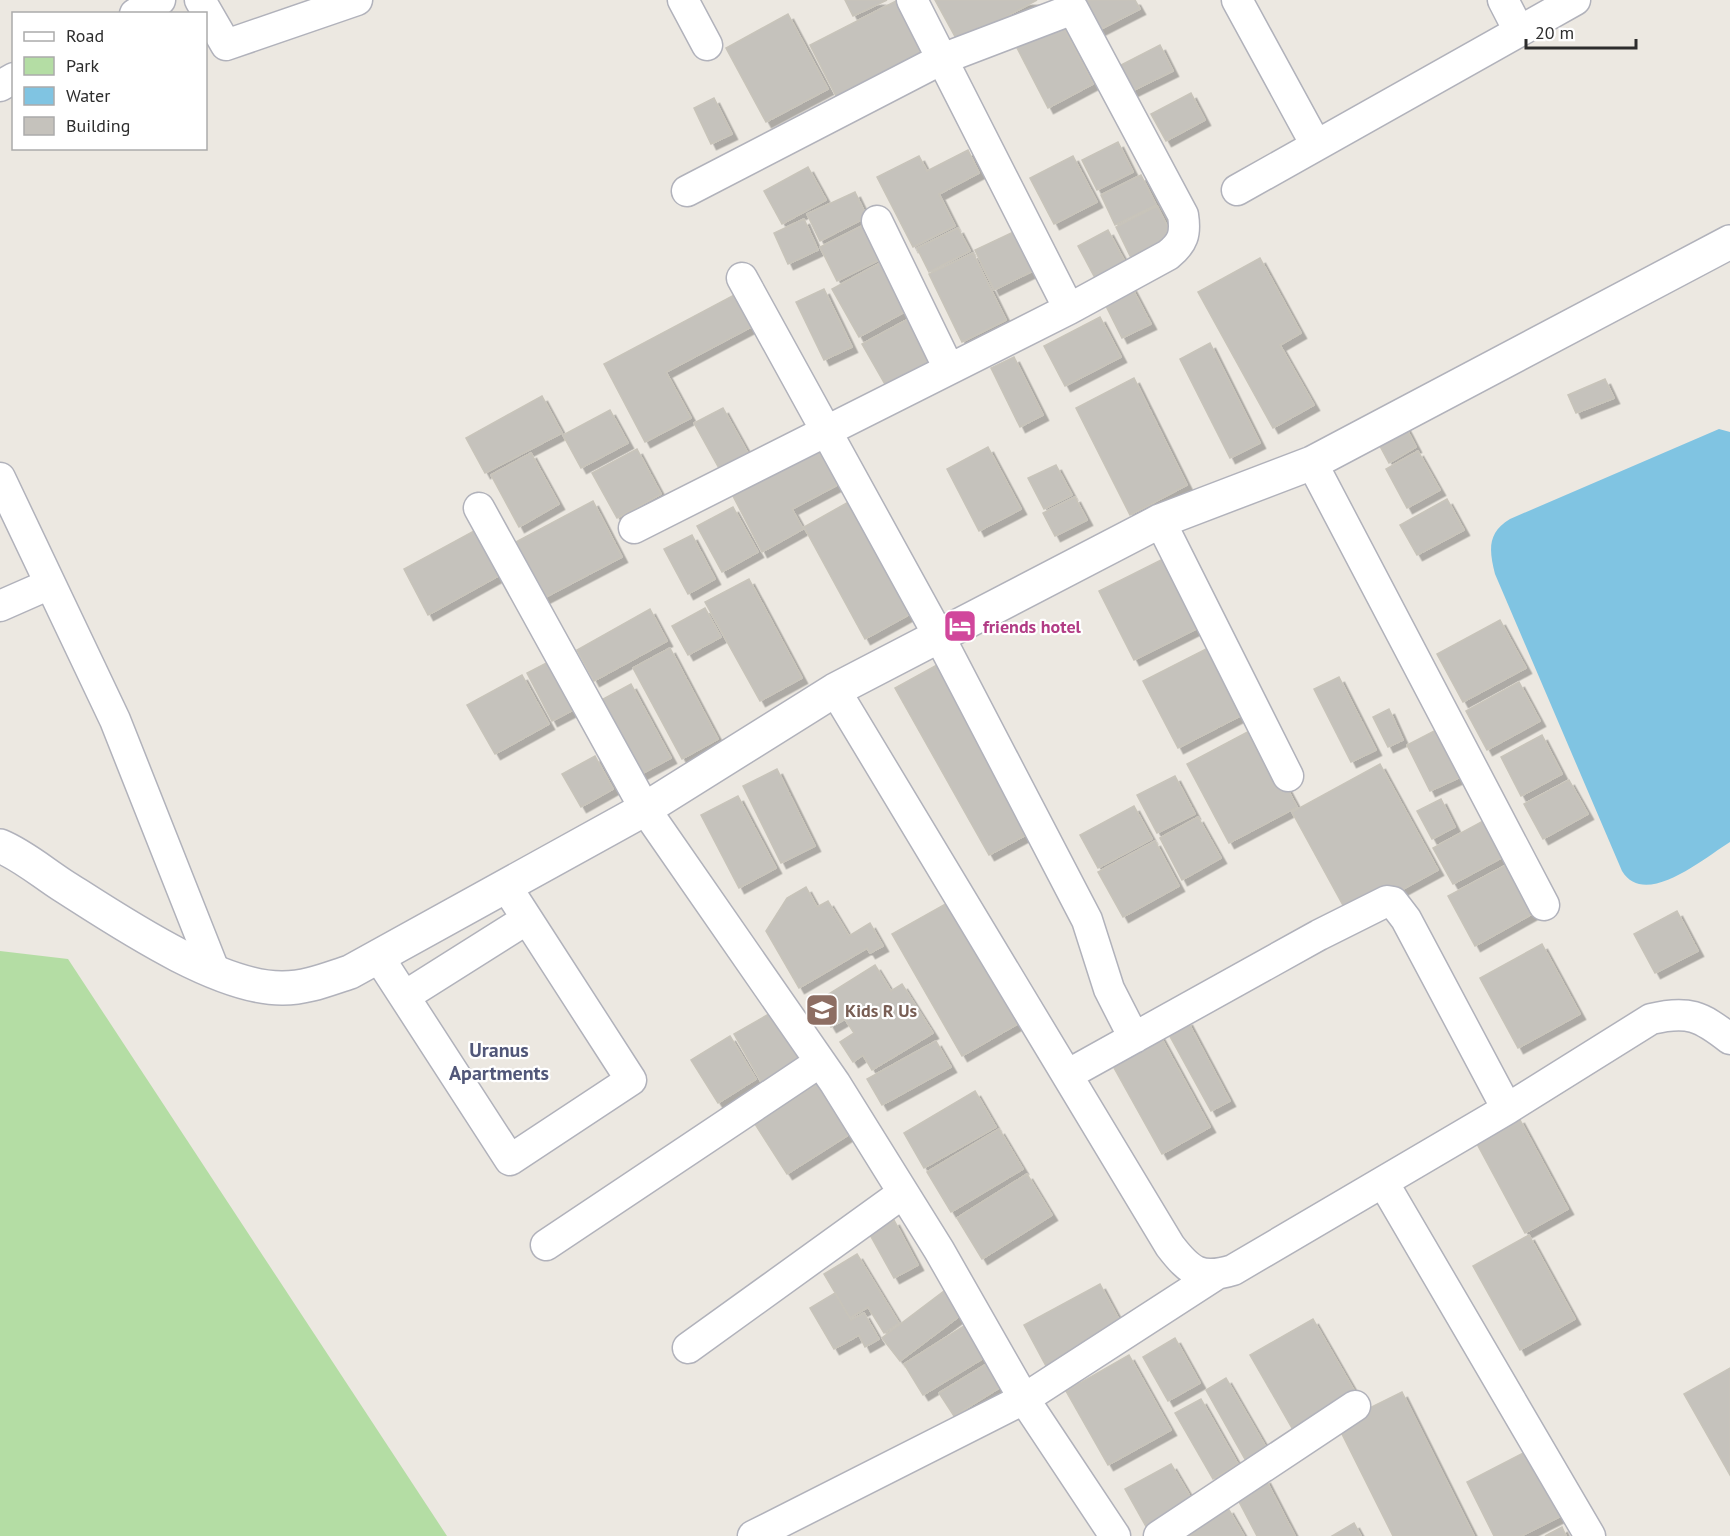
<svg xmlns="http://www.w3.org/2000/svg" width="1730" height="1536" font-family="'PT Sans',sans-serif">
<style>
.green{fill:#b4dda4}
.water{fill:#80c4e2}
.building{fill:#c5c2bc;stroke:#c8c4ba;stroke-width:1.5;filter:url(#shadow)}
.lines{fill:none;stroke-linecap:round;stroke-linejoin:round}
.minor-casing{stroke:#b1b2bb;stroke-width:33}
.tertiary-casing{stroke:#b1b2bb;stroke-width:36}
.minor{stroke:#fff;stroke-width:30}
.tertiary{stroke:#fff;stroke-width:33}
.labels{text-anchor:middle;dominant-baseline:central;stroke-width:4.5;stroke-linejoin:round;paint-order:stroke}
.hotel-label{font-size:18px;font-weight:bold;fill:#b23c85;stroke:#fff;text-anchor:start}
.education-label{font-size:18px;font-weight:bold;fill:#785e54;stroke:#fff;text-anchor:start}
.neighbourhood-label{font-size:20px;font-weight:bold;fill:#515779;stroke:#fff}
</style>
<defs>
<filter id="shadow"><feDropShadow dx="5.5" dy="5.5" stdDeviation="0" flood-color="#0004"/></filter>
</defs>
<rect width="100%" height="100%" fill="#ece8e1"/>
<!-- green -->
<path class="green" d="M0,951l68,8 379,577h-447z"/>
<!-- water -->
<path class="water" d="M1719,429l11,3v410c-26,16 -85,67 -108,29l-127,-297c-6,-24 -8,-41 15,-55z"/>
<!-- building -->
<path class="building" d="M845,0h42l-34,16z
M898,0l33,51 -94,47 -27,-53z
M935,0h102l-79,42z
M1084,0h51l5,9 -41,21z
M788,14l40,75 -62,33 -40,-74z
M1059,19l34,65 -45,24 -34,-66z
M1160,45l13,26 -41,20 -13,-25z
M1191,93l14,27 -39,21 -15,-27z
M714,98l18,36 -21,10 -17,-36z
M1118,142l15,30 -36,18 -15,-30z
M968,150l11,23 -40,21 16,32 -42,21 -36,-70 42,-21 8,15z
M1073,156l24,46 -43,22 -24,-46z
M808,167l18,33 -44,24 -18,-33z
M1141,175l15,30 -41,20 -14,-30z
M855,192l12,25 -47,24 -13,-27z
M1157,206l19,38 -41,22 -19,-39z
M804,219l14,31 -30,14 -14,-31z
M866,224l17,34 -46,23 -17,-34z
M958,228l12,23 -41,21 -12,-24z
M1020,229l19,39 -45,22 -19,-40z
M1108,230l17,32 -30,16 -17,-32z
M973,253l33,67 -44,22 -33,-68z
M1260,258l41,75 -21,12 34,60 -41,23 -75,-136z
M882,262l26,48 -49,27 -27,-48z
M1131,286l20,38 -29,14 -19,-38z
M824,289l28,58 -28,13 -28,-58z
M738,293l17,32 -89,47 25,46 -46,24 -41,-78z
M912,317l23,41 -49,28 -24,-42z
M1100,317l21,40 -56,29 -21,-40z
M1210,343l50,100 -30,15 -50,-99z
M1014,357l29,58 -23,12 -29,-59z
M1134,378l53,107 -57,30 -54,-107z
M1605,379l9,19 -38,15 -8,-18z
M542,396l20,37 -77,40 -19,-35z
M723,408l26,47 -29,15 -26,-47z
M610,410l18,33 -47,25 -18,-33z
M1401,418l15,29 -27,16 -16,-30z
M826,447l19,34 -53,28 11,20 -41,23 -29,-56z
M988,447l33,62 -42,22 -32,-62z
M637,449l24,45 -44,24 -25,-45z
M1418,451l22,39 -33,18 -21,-39z
M531,453l28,51 -40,23 -28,-52z
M1056,465l16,30 -28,14 -16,-31z
M1075,497l12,23 -32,16 -12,-23z
M1447,499l17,31 -47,25 -17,-30z
M852,500l60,113 -47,26 -61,-112z
M593,501l29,56 -80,42 -30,-55z
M733,507l25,45 -36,20 -25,-46z
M485,525l24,45 -81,45 -24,-46z
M692,535l23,44 -27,15 -24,-45z
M1169,556l35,69 -70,35 -35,-69z
M749,579l53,99 -42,23 -55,-99z
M705,608l16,29 -33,18 -16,-29z
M650,609l17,32 -73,40 -17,-31z
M1500,620l26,48 -63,34 -26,-48z
M1210,647l34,67 -66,34 -35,-67z
M670,648l48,91 -36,20 -49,-91z
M558,657l25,48 -31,16 -25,-48z
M946,660l93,168 -50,27 -94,-167z
M522,675l27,49 -54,30 -28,-49z
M1339,677l37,73 -25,12 -37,-73z
M1519,682l21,39 -53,29 -21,-39z
M631,684l40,74 -39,21 -40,-74z
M1389,709l14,31 -15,7 -15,-30z
M1255,728l42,79 -68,36 -42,-79z
M1440,728l25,47 -35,16 -23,-46z
M1542,735l20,39 -41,22 -20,-39z
M595,756l18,33 -32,18 -19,-33z
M1380,764l58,106 -88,48 -58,-106z
M777,769l38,77 -34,17 -38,-77z
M1175,776l20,38 -38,19 -20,-38z
M1569,780l19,34 -45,25 -19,-35z
M738,796l38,72 -37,20 -38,-73z
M1441,799l14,28 -23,12 -15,-28z
M1134,806l18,33 -54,29 -18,-33z
M1198,817l23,41 -39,22 -22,-42z
M1485,820l20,36 -52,28 -20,-36z
M1155,841l24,45 -56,31 -25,-45z
M1508,864l26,49 -59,33 -27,-50z
M806,887l11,20 11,-6 21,35 21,-13 13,23 -13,7 -3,-5 -68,40 -33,-57 21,-33z
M958,897l70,121 -66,38 -70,-122z
M1677,911l21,40 -43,22 -21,-39z
M1542,944l38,70 -62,34 -38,-70z
M875,965l16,26 11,-7 31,49 -61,37 -9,-15 -10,7 -13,-20 14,-9 -9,-14 -14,8 -15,-25z
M774,1011l30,53 -40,23 -30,-53z
M1187,1020l43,81 -19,10 -44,-80z
M1157,1030l53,97 -48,27 -54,-97z
M730,1036l26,43 -38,24 -27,-43z
M936,1041l15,26 -69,38 -15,-26z
M824,1079l32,51 -69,44 -32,-50z
M975,1091l21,36 -72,41 -20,-35z
M1519,1118l49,91 -43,24 -49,-91z
M999,1129l24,40 -72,43 -24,-40z
M1027,1174l25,41 -70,44 -25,-41z
M894,1220l24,45 -24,13 -25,-45z
M1529,1235l46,84 -55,31 -47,-84z
M857,1254l42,69 -15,10 -16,-26 -18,11 -26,-44z
M1100,1284l22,41 -76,41 -22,-41z
M944,1291l18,23 -62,47 -18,-23z
M835,1293l16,27 13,-7 15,26 -14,8 -6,-12 -25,14 -24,-41z
M1313,1319l42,73 -63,36 -42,-73z
M967,1324l20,32 -64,39 -19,-31z
M1175,1338l25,45 -32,18 -25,-44z
M1129,1355l42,75 -63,35 -42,-74z
M998,1357l14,23 -58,36 -15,-23z
M1730,1368v107l-46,-81z
M1226,1378l41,71 -21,12 -40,-71z
M1402,1392l72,144h-81l-56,-112z
M1201,1399l37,65 -25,15 -38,-66z
M1531,1449l34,65 -44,22h-27l-27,-54z
M1171,1464l23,39 -46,27 -23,-41z
M1265,1478l30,58h-38l-22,-42z
M1228,1508l16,28h-65z
M1354,1523l7,13h-29z
M1562,1527l4,9h-21z"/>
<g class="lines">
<defs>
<path id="minor" d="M200,0l26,45 131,-45
M683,0l24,45
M912,0l157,309
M1237,0l79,145
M1503,0l16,31
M135,14l25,-14
M0,86l14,-8
M1237,190l338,-190
M877,221l72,148
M742,278l198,360 147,282 22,69 25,49
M1312,463l232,442
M0,478l115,242 99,250
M479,508l166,301 190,274 104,167 85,149 91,137
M1160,521l128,255
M634,528l435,-219 99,-54c15,-12 18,-21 15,-40l-110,-206 -131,50 -255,132
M0,606l50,-22
M835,690l335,556c20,26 31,34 63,24l274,-161 144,-90c37,-9 50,-3 79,20
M378,956l132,204 121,-80 -125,-194
M405,996l122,-77
M1067,1075l252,-140 68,-34 6,1 13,17 101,190
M1383,1182l207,354
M546,1245l274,-183
M688,1348l215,-155
M753,1536l271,-137 190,-123
M1159,1536l196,-130"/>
<path id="tertiary" d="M0,846c22,9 42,26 62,39 55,35 156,104 221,103 24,0 45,-9 67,-16l295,-163 190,-119 325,-169 152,-58 418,-221"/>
</defs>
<!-- minor casing -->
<use href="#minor" class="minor-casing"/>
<!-- tertiary casing -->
<use href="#tertiary" class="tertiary-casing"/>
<!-- minor -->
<use href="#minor" class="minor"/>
<!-- tertiary -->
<use href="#tertiary" class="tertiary"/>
</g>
<!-- icons -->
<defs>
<symbol id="hotel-square" viewBox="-11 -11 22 22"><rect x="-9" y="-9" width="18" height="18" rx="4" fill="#d1479c" stroke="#fff"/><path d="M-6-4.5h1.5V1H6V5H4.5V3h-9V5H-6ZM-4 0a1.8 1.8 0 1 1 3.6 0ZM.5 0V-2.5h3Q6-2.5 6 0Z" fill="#fff"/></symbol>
<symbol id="school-square" viewBox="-11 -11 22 22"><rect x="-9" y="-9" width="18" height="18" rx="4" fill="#8d6e63" stroke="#fff"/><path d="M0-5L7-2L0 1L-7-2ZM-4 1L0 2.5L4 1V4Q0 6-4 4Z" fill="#fff"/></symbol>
</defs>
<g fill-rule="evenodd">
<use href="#hotel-square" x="941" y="607" width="38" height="38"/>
<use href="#school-square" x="803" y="991" width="38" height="38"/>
</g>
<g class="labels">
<!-- hotel labels -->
<g class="hotel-label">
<text x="983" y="626">friends hotel</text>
</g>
<!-- education labels -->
<g class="education-label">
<text x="845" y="1010">Kids R Us</text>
</g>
<!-- neighbourhood labels -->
<g class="neighbourhood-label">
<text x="499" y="1050">Uranus<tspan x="499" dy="23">Apartments</tspan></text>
</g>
</g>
<!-- legend -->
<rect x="12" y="12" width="195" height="138" fill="#ffffff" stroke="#ababab" stroke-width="1.5"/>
<rect x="24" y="32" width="30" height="9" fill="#ffffff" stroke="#ababab" stroke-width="1.5"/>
<text x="66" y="42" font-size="18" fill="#2d2d2d">Road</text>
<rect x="24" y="57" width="30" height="18" fill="#b4dda4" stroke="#ababab" stroke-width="1.5"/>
<text x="66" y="72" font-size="18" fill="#2d2d2d">Park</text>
<rect x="24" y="87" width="30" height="18" fill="#80c4e2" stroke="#ababab" stroke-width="1.5"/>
<text x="66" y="102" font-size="18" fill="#2d2d2d">Water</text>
<rect x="24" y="117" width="30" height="18" fill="#c5c2bc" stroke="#ababab" stroke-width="1.5"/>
<text x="66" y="132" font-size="18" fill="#2d2d2d">Building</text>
<!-- scale -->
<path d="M1526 39v9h110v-9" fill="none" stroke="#2d2d2d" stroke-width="3"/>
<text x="1535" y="39" font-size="18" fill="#2d2d2d" stroke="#ffffff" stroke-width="4.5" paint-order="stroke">20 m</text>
</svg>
